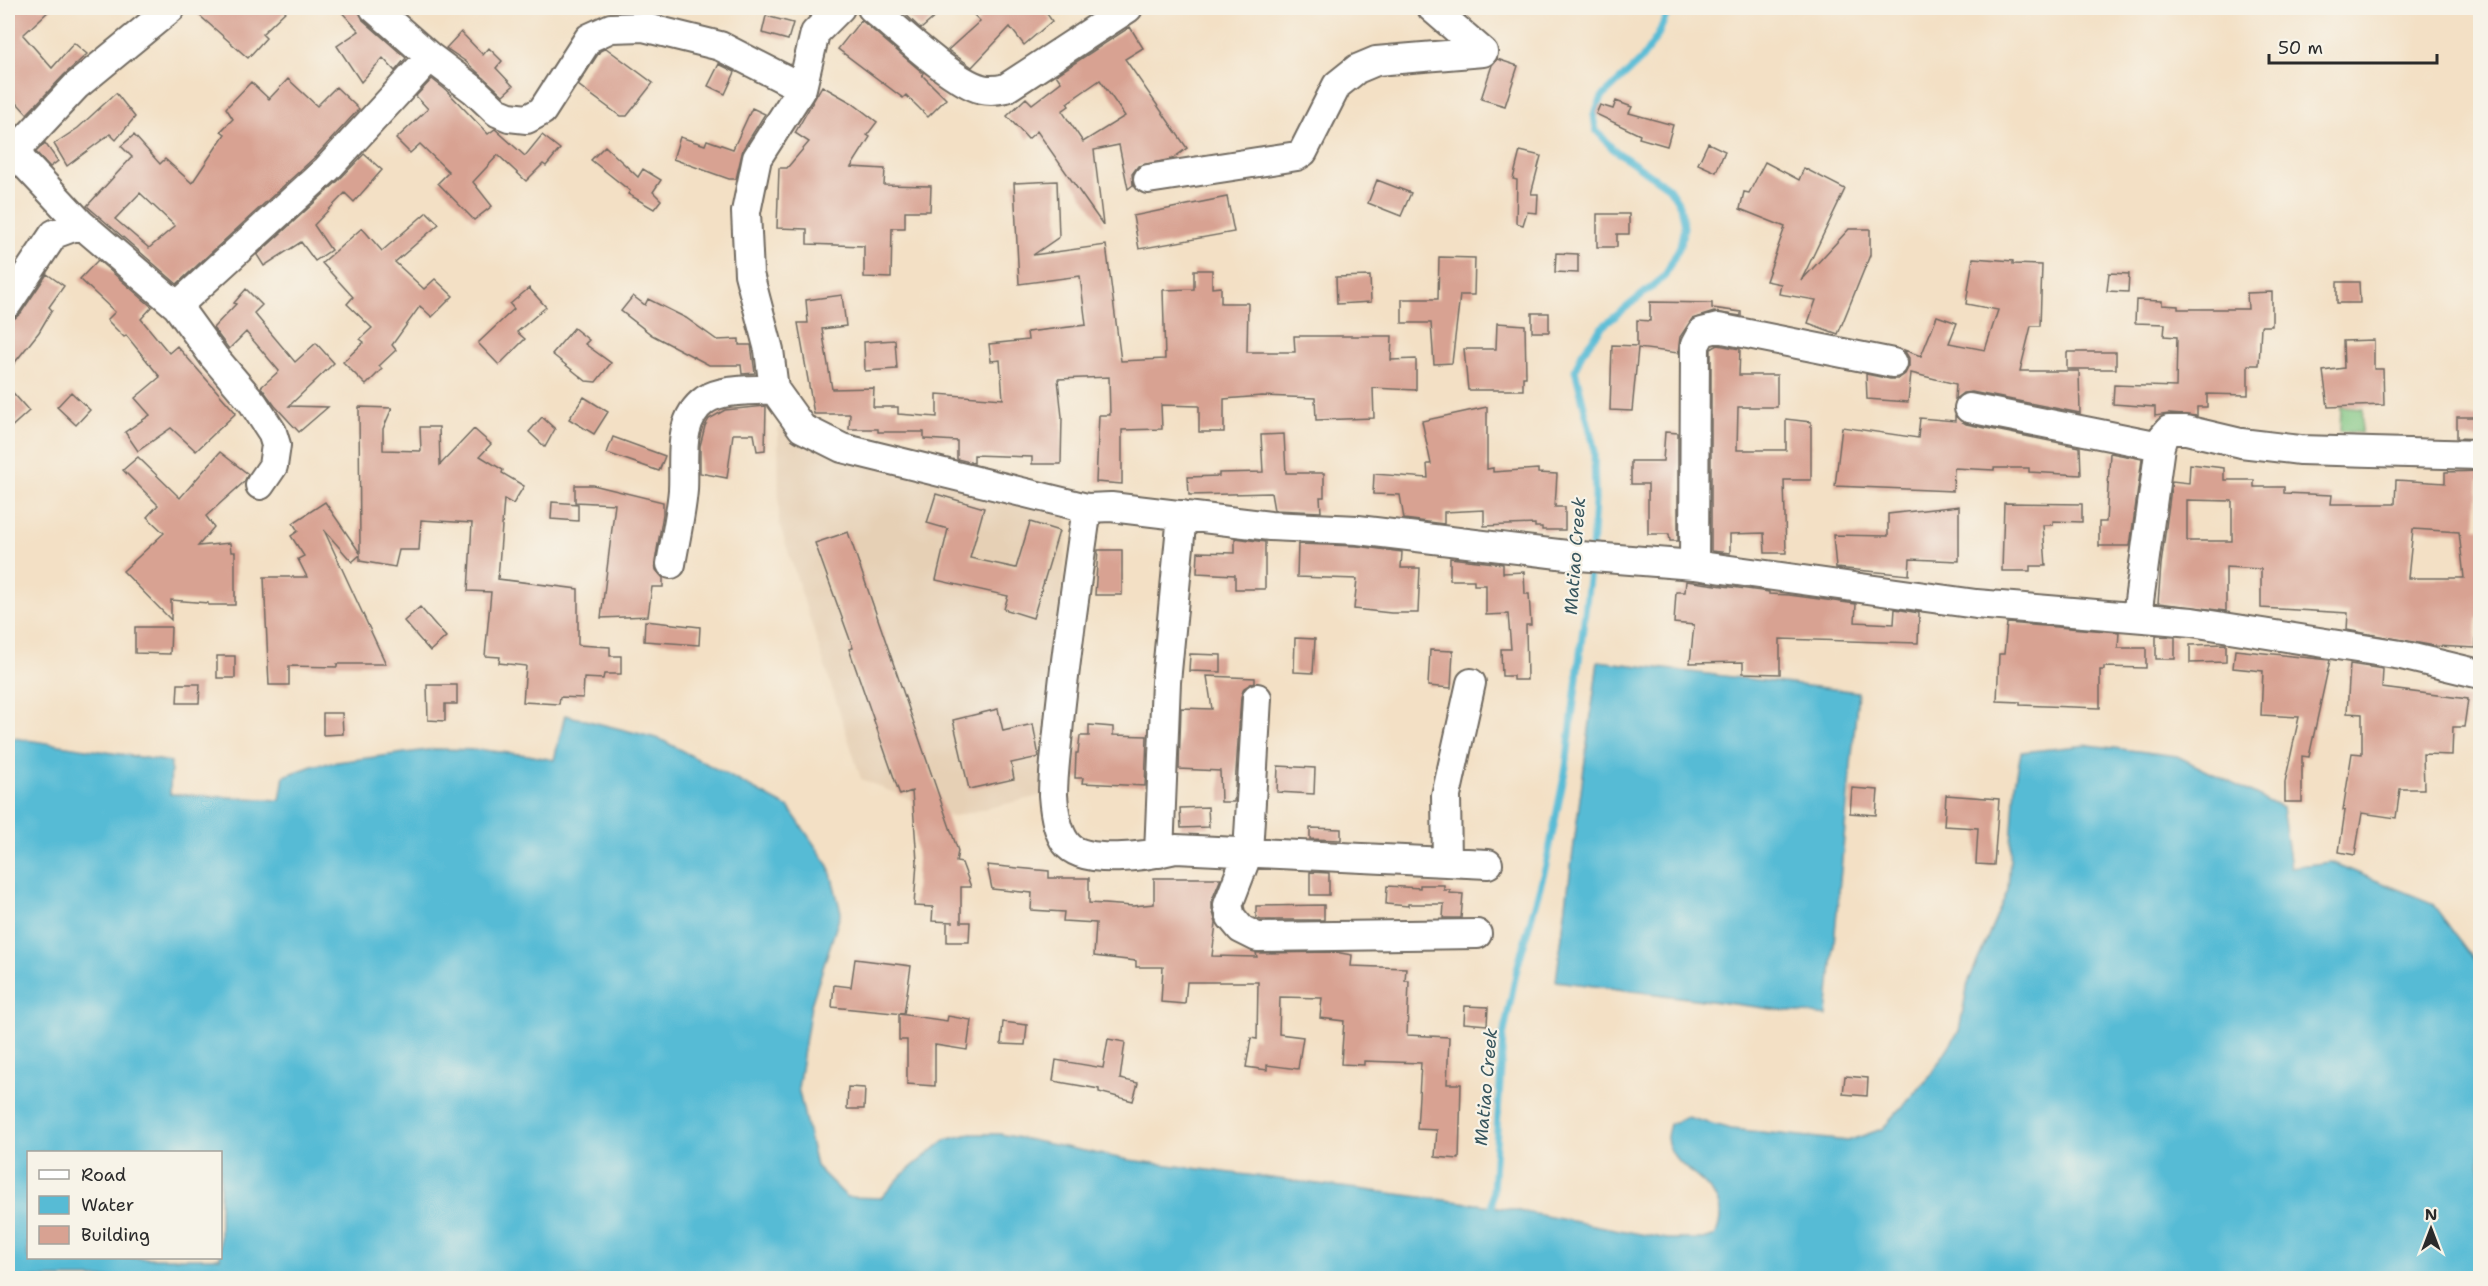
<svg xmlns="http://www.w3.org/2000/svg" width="2488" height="1286" font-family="'Shantell Sans',sans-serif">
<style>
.built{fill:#e6d0b5}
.green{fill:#7fc581;stroke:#557856;stroke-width:1.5}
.water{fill:#57bbd5;stroke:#417380;stroke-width:1.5;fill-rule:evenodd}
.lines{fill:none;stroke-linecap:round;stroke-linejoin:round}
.stream{stroke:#57bbd5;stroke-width:7}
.building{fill:#d8a292;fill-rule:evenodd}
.minor-casing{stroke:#716a61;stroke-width:32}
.minor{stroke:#fff;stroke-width:28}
.labels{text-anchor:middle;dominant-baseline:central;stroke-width:4.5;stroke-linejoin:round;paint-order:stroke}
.water-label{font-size:18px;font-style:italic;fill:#38565e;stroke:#f7f3e8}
</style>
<rect width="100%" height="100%" fill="#f7f3e8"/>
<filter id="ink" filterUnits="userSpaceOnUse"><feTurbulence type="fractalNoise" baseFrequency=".0167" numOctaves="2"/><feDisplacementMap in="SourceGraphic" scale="12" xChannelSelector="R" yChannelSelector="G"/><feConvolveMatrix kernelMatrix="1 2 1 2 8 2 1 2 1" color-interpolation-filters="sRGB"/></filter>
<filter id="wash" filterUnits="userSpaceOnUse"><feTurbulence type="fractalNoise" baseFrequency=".008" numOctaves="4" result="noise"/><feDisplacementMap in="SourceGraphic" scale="24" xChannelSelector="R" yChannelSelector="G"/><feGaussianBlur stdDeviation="1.35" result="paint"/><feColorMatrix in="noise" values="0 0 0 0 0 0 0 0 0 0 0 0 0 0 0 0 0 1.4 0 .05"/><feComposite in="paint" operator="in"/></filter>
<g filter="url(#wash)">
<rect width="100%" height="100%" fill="#f3e0c5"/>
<!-- built -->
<path class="built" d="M778,428l291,76 -21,290 -97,23 -90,-38 -82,-256z"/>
<!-- green -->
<path class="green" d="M2341,407l22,2 -2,24 -21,-2z"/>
<!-- water -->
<path class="water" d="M1598,661l260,31 -31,324 -271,-35z
M565,715l95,24 129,69 40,58 12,46 -30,93 -13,83 18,78 31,31 34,1 21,-23 43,-35 25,-6h30l129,26 363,46 175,33h40l8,-3c24,-54 -44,-59 -48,-98 0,-4 2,-10 3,-14l17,-7 44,12 117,12 34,-12 45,-49 32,-49 9,-48 40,-93 7,-106 6,-32 68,-7 88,11 105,52 9,59 40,-5 101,41 48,65v310h-2472v-541l163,25 -1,32 110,6 4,-24 31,-11 120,-16 48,1 45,5 26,5zM28,1152h192v106h-192z"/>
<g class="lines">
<!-- stream -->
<path class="stream" d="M1592,549l3,-49 -1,-53 -19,-77 7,-17 20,-26 62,-50 16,-31 4,-19 -4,-22 -11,-17 -56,-39 -17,-19 -2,-15 8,-18 39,-37 17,-25 9,-21 -1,-6
M1492,1206l11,-169 14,-68 29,-104 20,-98 25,-204"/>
</g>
<g id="blocks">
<!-- building -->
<path class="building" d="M15,8h37l-29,27 29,33 22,-25 13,11 -23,21 -37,39 -19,-21v-78z
M191,8h98l-27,26 4,4 -18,20z
M338,8h20l5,12 43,38 -11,13 -12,-13 -22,24 -24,-36 22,-15z
M899,8h46l-24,21z
M967,8h76l9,13 -28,24 -14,-18 -38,40 -24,-17 32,-29z
M766,16l27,7 -5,17 -26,-7z
M861,20l62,53 -1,2 24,24 -18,18 -22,-22 -3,3 -65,-49z
M1130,27l13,21 -18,11 62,89 -15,11 -34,7 -6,8 1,11 -5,4 -9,-44 -25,5 9,75 -66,-94 -9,8 -21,-23 19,-18 6,6 29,-22 -5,-7zM1100,80l25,36 -42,26 -21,-31 7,-5 -2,-3z
M461,32l22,23 6,-7 13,13 -6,7 17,18 -10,9 -38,-34 -19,-13z
M606,48l47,35 -26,33h-7l-42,-31 22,-34z
M1497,59l21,7 -13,40 -24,-7 11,-34z
M719,64l16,8 -10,22 -17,-8z
M288,79l29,27 19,-19 23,22 -44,48 -138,127 -90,-78 45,-49 -11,-11 13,-11 26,29 5,-5 27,24 33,-49 -4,-3 12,-12 -7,-11 25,-26 18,17zM140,193l35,33 -26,22 -34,-29z
M432,79l14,11 42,44 7,-5 30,27 17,-21 18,14 -14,17 -3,-2 -17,17 -28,-26 -25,27 19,24 -18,14 -36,-37 11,-11 -29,-28 -10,9 -14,-14 32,-30 -12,-13z
M822,86l30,17 25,19 -10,13 3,2 -19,30 34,2 -1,16 47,1 -1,25h-25v17h-13l-1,50 -27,-1v-31l-57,-2v-15l-30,-1 2,-60h8l22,-26 -14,-9z
M116,93l19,24 -19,23 -6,-6 -43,32 -13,-22 24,-16z
M1616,101l16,6 -3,6 44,12 -6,21 -28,-8 1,-3 -44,-21 4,-9 13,4z
M752,108l13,6 -22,35 -7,30h-7l-56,-20 7,-22 25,8 2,-5 26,9z
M45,143l13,18 -8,6 -14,-15z
M1708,143l17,8 -9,21 -18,-8z
M605,146l33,31 5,-8 18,11 -8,12 8,8 -7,9 -26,-15 2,-3 -39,-31z
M1520,151l21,5 -10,38h7l-1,19 -10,-1 -4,13 -7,-2 1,-43 -4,-1z
M364,154l18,16 -28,32 -9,-9 -31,32 17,25 -16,11 -14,-19 -37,24 -7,-11 81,-74z
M1765,162l34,18 5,-12 41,21 -44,92 48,-52h21v26l-32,79 -30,-11 8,-23 -37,-6 2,-10 -15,-3 19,-54 -45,-18 4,-17 5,1z
M1377,180l34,13 -10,23 -33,-13z
M1057,181l2,56 -26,18 73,-10 15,116 44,-2 -2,-69 31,-1v-19h18v18l9,-1v16h27l-1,49h48l-1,-16h98l-1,24 25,-1v31l-43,-2 1,30 -58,2 -1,-22 -53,-2 -38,3v33h-25v-26l-38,-1 1,24 -40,1v54l-26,-2 3,-67h11l-1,-38 -51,2 4,38 -1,47h-29v-7l-58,-2v8l-17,-4v-18l-33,-2v-7h-46v-3h-29l1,-15h-36l-16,-91h10l-2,-23 36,-5 4,31 -24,3 10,60 42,-1 -1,19h25v7l39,3v-23l66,5 -3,-39 -9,1 -2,-17 39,-4 -1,-8 59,-7 -6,-49 -61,8 -5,-101z
M1227,197l7,35 -95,17 -6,-33z
M427,212l12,12 -44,38 29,27 11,-10 18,17 -21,21 -12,-11 -28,39 4,5 -17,16 3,3 -16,16 -23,-23 21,-20 -4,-3 12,-11 -25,-24 6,-7 -31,-34 40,-35 20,23z
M1597,214h32v20h-12v13h-20z
M1556,253l22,1v19l-23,-1z
M1439,257l36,1 -1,37h-14l-8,68 -18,1 -3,-41h-29v-24h36z
M1973,258l40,3v3l29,1 -2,61h-9l-11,45h59l1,42 -108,-21 -9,1 -8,6 1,-15 -45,-11 -3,29 -41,-3 -1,-25 24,5h8l7,-5 4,-8v-8l-5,-8 17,6 16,-40 20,7 -8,20 36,7 13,-40 -32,-6z
M98,260l54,47 -11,12 28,34 8,-7 59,67 -40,38 -25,-23 -33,23 -13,-19 25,-17 -15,-17 25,-21 -34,-42 -2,2 -17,-17 8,-8 -35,-33z
M2109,273l20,1 -1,18 -21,-1z
M47,274l17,12 -15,21 3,3 -13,22 -31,39v-52l7,-1 6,-5z
M1370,276l1,26 -34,2 -1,-27z
M2337,282h22l1,21h-23z
M529,288l17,19 -29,25 8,7 -26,26 -21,-22 36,-34 -4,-5z
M246,289l16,16 -8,8 41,49 21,-19 18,20 -45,43 39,1 -29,25 -24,-26 -14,-19 18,-16 -33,-39 -17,17 -16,-21 23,-24 -2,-1z
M2272,292v34h-11l-2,39h-11v30l-41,-1v13h-10v9l-28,-2 -14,2v-9l-42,-3 1,-19 62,2 1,-50 -13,-1 1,-12 -30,-1 1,-23 26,1v4l16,1v3h70l-1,-16z
M633,296l12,9 3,-6 38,19 31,22 22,-1v6h12l4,28 -13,1 -1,-9h-32l-57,-30 -31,-24z
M1650,302l62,1v5l29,4v4l-27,-4 -22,7 -12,18 -2,16 -40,-5 -6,63 -22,-1 2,-65 25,1v-26l13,1z
M1532,313h17v19h-17z
M1497,323l28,2 1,52h-3v13h-55l-4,-41h32z
M574,328l15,12 -4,4 26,19 -15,19 -10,-1 -34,-27z
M895,340l2,29 -32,2 -1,-29z
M2374,340v29h9l1,36 -56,2 -5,-36 21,-3 -1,-27z
M1718,345l22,4 -1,26h38v32h-39l-1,43h49v-31l25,3v58h-27l2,73h-21l-1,-20 -34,1v19l-19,-2v-202z
M2067,352h49v17h-49z
M8,387l21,24 -21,19z
M71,392l19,18 -14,15 -19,-18z
M584,397l24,15 -14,22 -25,-15z
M766,406l-1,44 -8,1 -3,-17h-21l-6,44 -27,-5v-27l5,-20 4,-7 16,-9z
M359,407l33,1 -9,21v21l38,1 -1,-24h19l1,38 34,-36 17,15 -11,12 23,14 -1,3 22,13 -11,18 -9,-5 -6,80 80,10v56l32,2v9h11v18h-17l-1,5 -19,-1 -1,20 -23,-1 -1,7 -36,-2 3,-36 -27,-3 1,-6 -15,-1 6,-64 -23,-1 4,-68 -51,-3 -2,30h-20l-4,17 -35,-6v-6l-8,7 -28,-32 62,134h-49v3l-48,-1v19h-20l-5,-108h43l-9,-18 6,-3 -13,-20 7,-5 -5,-8 32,-21 35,51z
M1487,407v62l6,-1v4l45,-3v4l19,1 -2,33h10v23h-23v-3h-7v-3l-51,2v-16l-40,2v12l-40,-5 -4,-24 -27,-1 1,-20 54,4 -1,-14h4l-9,-43z
M1955,416l11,8 114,23 1,28 -52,-3v-4h-35v2l-40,-2 -1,23 -118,-5 7,-59 76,11 2,-20 35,3z
M542,417l13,12 -10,18 -16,-15z
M2457,417h24v22l-24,-1z
M1665,432l13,1v108h-8l-1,-7h-21v-50h-17v-23h32z
M1284,434l2,39h38v24h-4l1,15 -47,-2 -3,-17 -82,2 -1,-18 31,-1v-3l44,-1 -2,-37z
M613,437l52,19 -6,15 -52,-18z
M220,452l28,22 -4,8 -38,34 8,11 -16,19 32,-3 1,9h4v53h-27v-2l-37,-3v20l-48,-49 41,-38 -17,-16 11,-12 -35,-35 15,-13 42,41z
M2110,453l32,6 -12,87h-31v-24h7z
M2190,464l34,4v12h30v7h30v6l48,2 -1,9h64l1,-24 49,3v-11l36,-1v9h-3l-3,47h6v91h-4l-1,30 -41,-2 -88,-16 1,-17 -87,-5v-39l-35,-2v44l-68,-8 3,-38 11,-84 17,2zM2187,500l45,1v40h-45zM2413,529l46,3 5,46h-56z
M575,485h18l70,17v12l-8,48 1,8 7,8v9h-11l-4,29 -47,2 14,-114 -40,-2z
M936,494l48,14 -14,50 46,10 14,-46 29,9 -26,87 -29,-9 4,-13 -72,-16 12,-51 -21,-6z
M552,502l26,2v17l-27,-2z
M2004,503l78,1v18l-29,-1v4h-10l3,41h-16v5h-28z
M1959,506v55l-49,-2 -1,16 -73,-7 -3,-33 55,1v-22z
M848,532l110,319 -2,11 6,1 9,24h-10v35h9l-1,20h-22v-20h7l-22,-1 1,-14 -19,-1 3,-45 -5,-70 -12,4 -51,-146 4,-1 -38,-105z
M1235,538l30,4v47h-30v-14l-38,-2 1,-21 37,1z
M1298,544l59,2 45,6 -1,16h19l-2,45h-27l-37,-4 3,-30 -60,-2z
M1098,550h24v45h-27z
M1450,558l53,6v9l21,-1 1,22h4l2,31h-5l1,55h-14v-4h-11l-1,-27h10l-3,-35 -22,1v-30h-12v-5h-24z
M1686,581l83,11v2l20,1 67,9 -1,18 39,2 1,-15 24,4 -1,30 -138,-4v35l-37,-1v-11l-53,1 4,-38 -20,-2 2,-31h9z
M420,607l26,30 -16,14 -26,-30z
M645,621l55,6 -1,18 -55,-4z
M2007,623l112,9 -1,16h28v20l-42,-1v3h-4v38l-80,-3v-3l-23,-1 2,-47h5z
M135,627h36l-1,27 -35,-1z
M2156,636l19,1v22h-19z
M1295,638l20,1 -2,34 -19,-1z
M2226,644v18l-36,1v-18z
M1430,650l23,1 -2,37 -23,-2z
M2235,650l95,10 -21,97 -7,-1v46h-17v-20l14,-65 -38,-2 2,-44 -30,-3z
M1190,654l31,1v17l-32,-1z
M217,656h18v22h-18z
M2350,664l33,5 -1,19 86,11 -4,28h-11l-1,28 -29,-1 1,35h-24l-4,29 -34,-5 -7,42 -16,-3 6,-41 -2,-1 9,-57 10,1v-40l-15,-1z
M1207,676l48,2v4l-11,6 -3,9 -7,105h-13l-1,-31 -41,-2 2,-61 31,1z
M178,684h22l-1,19h-22z
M427,685h30v19h-12v17l-17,-1z
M998,709l5,22 30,-7 6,33 -28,6 3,16 -45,10 -16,-69z
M323,713h19l1,21 -20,1z
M1089,725l24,2v8l34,1 -2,50 -63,-3 1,-5h-8l1,-25h2l2,-17h9z
M1278,766l37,2 -1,26 -37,-2z
M1852,788l26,2 -2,25 -26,-2z
M1946,795l53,4 -5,66 -18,-1 2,-36 -34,-2z
M1208,807l1,20 -28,1 -1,-20z
M1310,828l31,1v11l-31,-1z
M987,865l62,6v7h40v25l44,3 21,-2v-26h67l-9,22v9l4,14 -4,33 45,1 -1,-4 79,-1 17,3 -1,11 55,2 -1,13h4l-2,54 42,2 -2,47h14l-2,75 -24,-2 2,-27 -20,-1 4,-66 -57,-2v4l-23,-1 3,-43 -24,-3 2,-20 -42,-1 -1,37 24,3 -5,32 -31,-4v5l-21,-3 5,-29 6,1 1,-57h-71l-2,22 -24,-2 2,-35h-27v-6l-42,-5 2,-33 -33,-2 1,-9 -33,-2 1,-17 -40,-4z
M1310,872l19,1v22h-19z
M1420,885h24v5h6v3l13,1 -2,24h-18l1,-14h-36v2l-22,-2 1,-18 33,2z
M1324,905v15h-63l-5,-2v-12z
M855,959l56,7 -7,48 -72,-7 2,-22 17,2z
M1465,1006l23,1 -1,18 -23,-2z
M899,1014l48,7 1,-5 23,4 -4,30 -32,-5v41l-28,-2v-44h-8z
M1003,1022l24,3 -2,20 -24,-1z
M1108,1039l17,3 -5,37 18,4 -5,18 -34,-9v-3l-46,-8 3,-21 47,8z
M1845,1076l23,2 -1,18 -24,-2z
M848,1087l17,1 -1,21h-17z"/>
</g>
</g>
<g filter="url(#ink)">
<use href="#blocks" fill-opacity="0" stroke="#716a61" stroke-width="1.5"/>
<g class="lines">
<defs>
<path id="minor" d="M374,8l56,49 44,33 23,22 12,5 18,2 15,-8 47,-73 22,-10 32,-1 77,19 82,42
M840,8l-25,25 -13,55 -45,70 -11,54 3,62 20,76 5,39 28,39 40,20 245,60 24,-1 159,19 88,4 209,25 127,10 282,39 216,18 209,33 79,19
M872,8c25,21 81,74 110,81 8,2 16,1 24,-1l122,-80
M8,146l73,78 96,82 37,51 39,46 19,29 4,13 -3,21 -13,19
M14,152l62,-66 95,-78
M1148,179l149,-23 6,-4 34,-67 20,-16 19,-8 107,-9 -51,-44
M8,303l46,-69 27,-10
M177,306l150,-137 103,-112
M1969,408l191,38
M1087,508c-10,71 -21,142 -28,214 -2,24 -6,49 -6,73 1,14 4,36 13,48 17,24 85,12 110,6l312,15
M671,564c4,-24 10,-49 12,-74 2,-30 -7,-69 22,-90 18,-12 49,-9 69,-11
M1694,565l1,-220 7,-13 16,-4 175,35
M2137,616l23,-170 3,-9 6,-7h17l55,13 59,7 180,5
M1257,698l-9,155 -20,52 3,12 10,12 16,8 220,-3
M1159,853l7,-171 16,-167
M1447,862l-1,-66 25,-113"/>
</defs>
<!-- minor casing -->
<use href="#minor" class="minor-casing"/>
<!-- minor -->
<use href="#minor" class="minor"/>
</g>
</g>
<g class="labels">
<!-- water labels -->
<g class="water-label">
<text transform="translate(1575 556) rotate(-86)">Matiao Creek</text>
<text transform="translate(1486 1087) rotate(-85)">Matiao Creek</text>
</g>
</g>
<!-- margin -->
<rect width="2488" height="1286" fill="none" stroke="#f7f3e8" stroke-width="30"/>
<!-- legend -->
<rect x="27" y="1151" width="195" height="108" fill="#f7f3e8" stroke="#a5a39c" stroke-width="1.5"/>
<rect x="39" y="1170" width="30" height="9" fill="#ffffff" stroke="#a5a39c" stroke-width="1.5"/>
<text x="81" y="1181" font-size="18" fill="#2b2b2b">Road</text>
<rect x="39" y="1196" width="30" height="18" fill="#57bbd5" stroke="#a5a39c" stroke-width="1.5"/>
<text x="81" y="1211" font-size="18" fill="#2b2b2b">Water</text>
<rect x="39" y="1226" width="30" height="18" fill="#d8a292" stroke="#a5a39c" stroke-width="1.5"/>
<text x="81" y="1241" font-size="18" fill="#2b2b2b">Building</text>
<!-- north arrow -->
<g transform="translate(2431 1229)" stroke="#f7f3e8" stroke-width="4.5" paint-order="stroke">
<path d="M0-4.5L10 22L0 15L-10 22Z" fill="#2b2b2b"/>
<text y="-9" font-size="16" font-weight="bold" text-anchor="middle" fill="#2b2b2b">N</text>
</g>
<!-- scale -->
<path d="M2269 54v9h168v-9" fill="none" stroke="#2b2b2b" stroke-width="3"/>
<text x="2278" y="54" font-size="18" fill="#2b2b2b" stroke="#f7f3e8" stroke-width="4.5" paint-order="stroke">50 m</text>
</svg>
